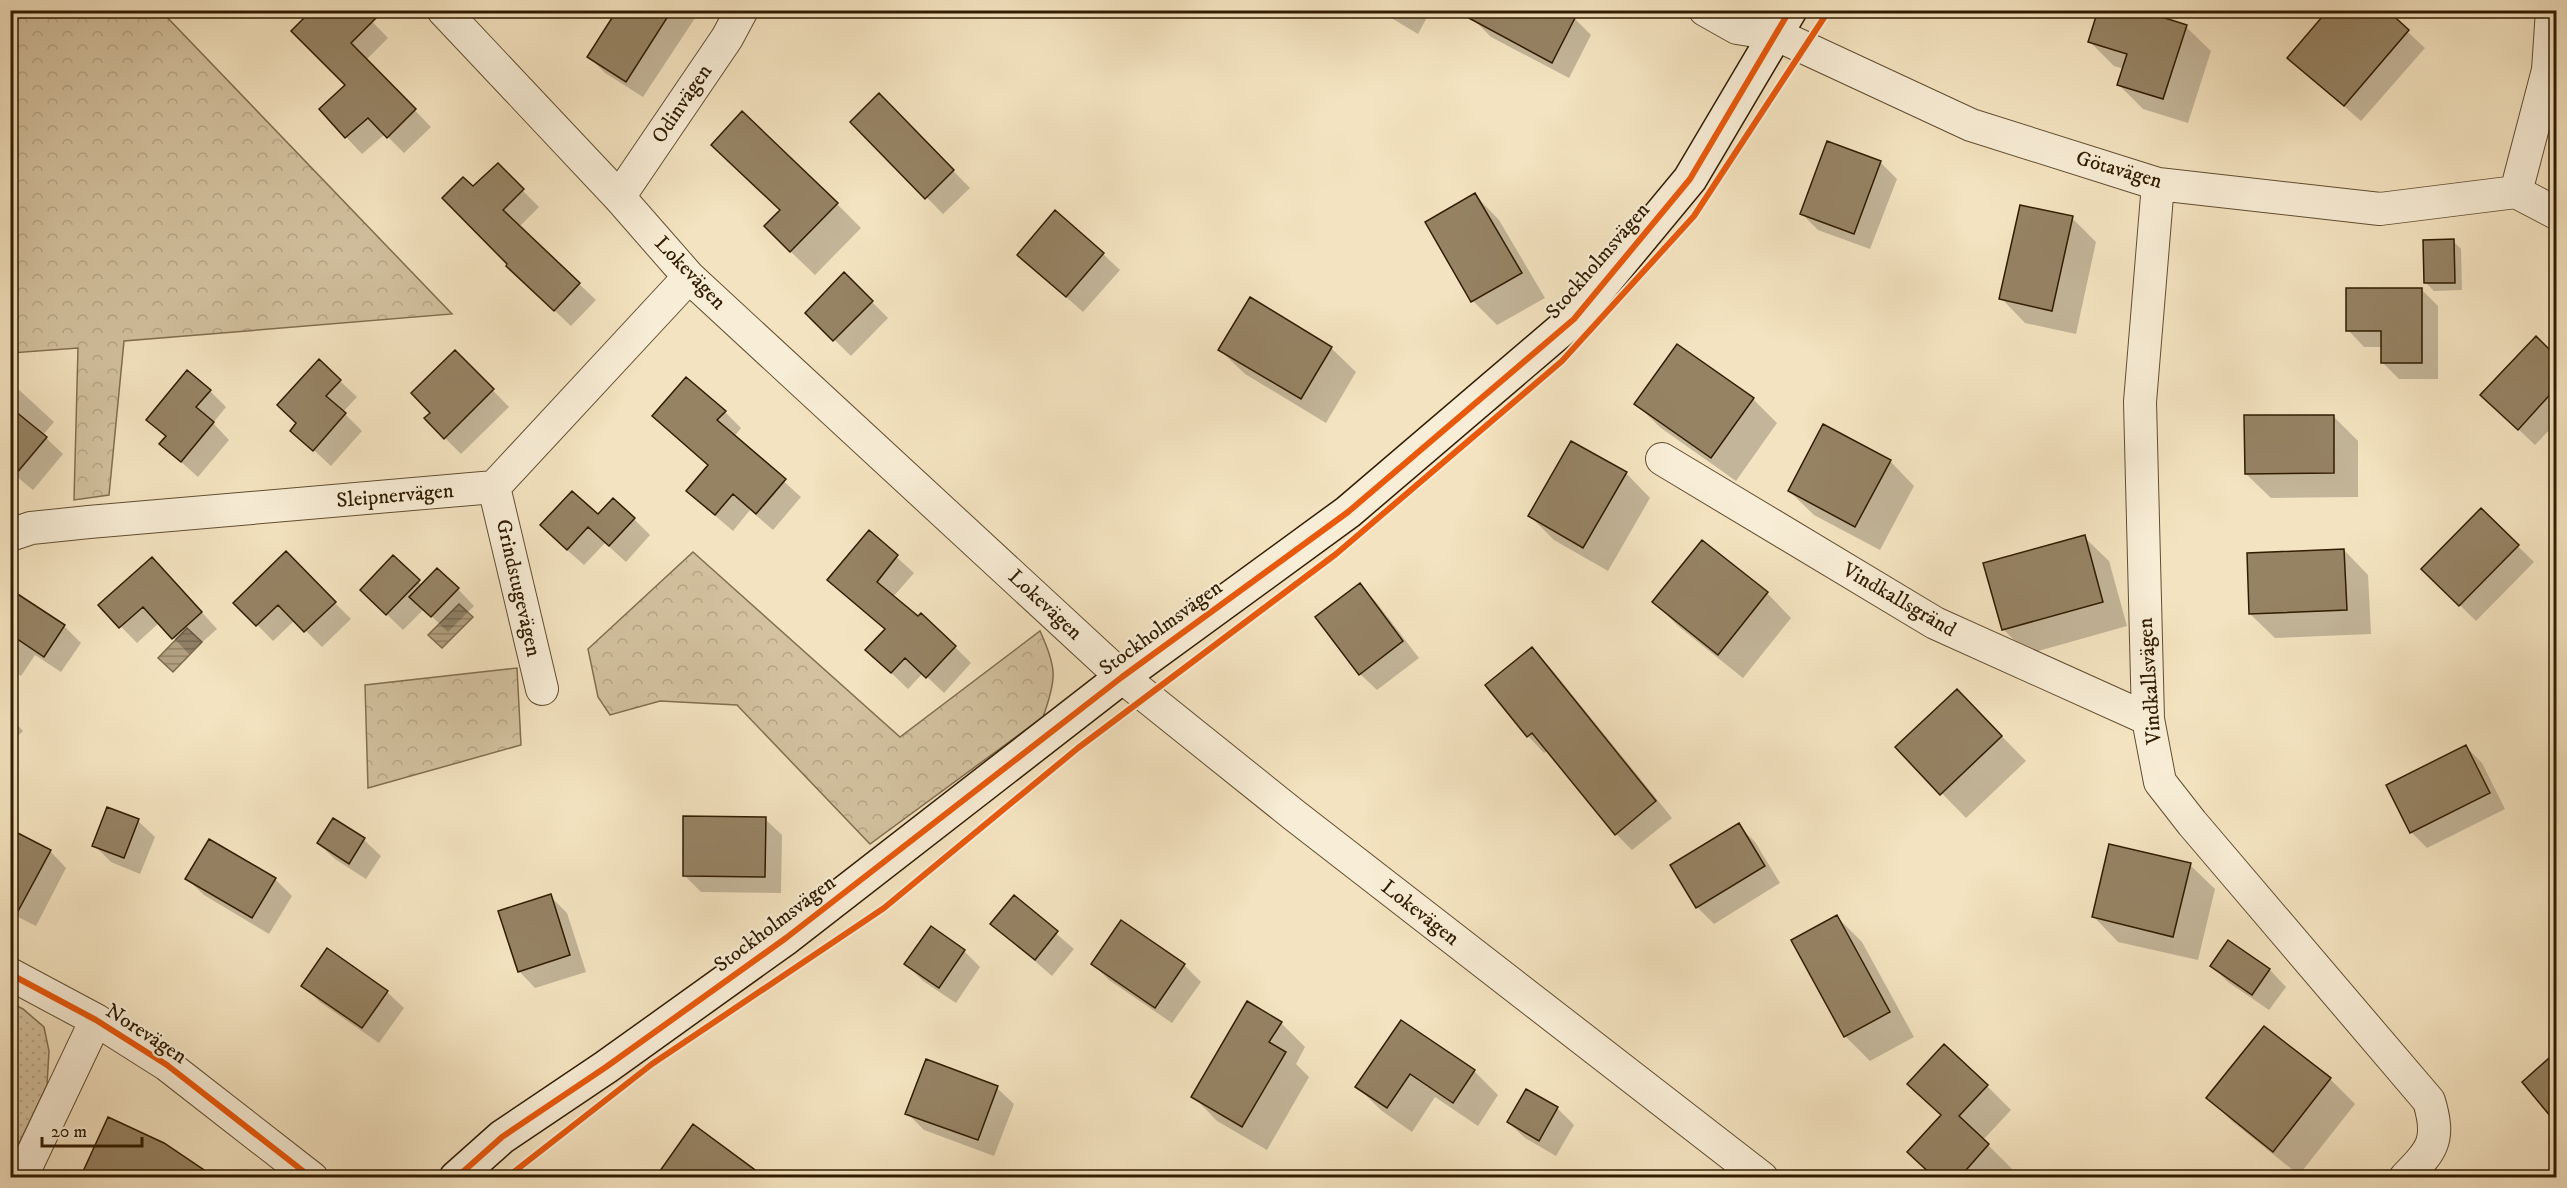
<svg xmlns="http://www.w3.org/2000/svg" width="2567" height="1188" font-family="'IM FELL DW Pica',serif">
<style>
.grass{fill:url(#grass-dots);stroke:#826e50;stroke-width:1.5}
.park{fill:url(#park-crowns);stroke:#826e50;stroke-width:1.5}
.water{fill:url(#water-rules);stroke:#7e6b4c;stroke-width:1.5}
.shadow{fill:#0003}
.building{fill:#968364;stroke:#311c00;stroke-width:1.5}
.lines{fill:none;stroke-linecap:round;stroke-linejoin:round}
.street-casing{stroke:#624e30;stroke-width:34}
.secondary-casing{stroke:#311c00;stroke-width:36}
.street{stroke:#f8edd6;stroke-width:32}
.secondary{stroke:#f8edd6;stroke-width:33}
.cycleway-casing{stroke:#f8edd6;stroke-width:10}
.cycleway{stroke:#e8590c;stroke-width:6}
.labels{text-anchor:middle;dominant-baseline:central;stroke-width:4.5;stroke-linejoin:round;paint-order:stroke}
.street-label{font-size:21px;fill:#311c00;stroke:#f8edd6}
</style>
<defs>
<pattern id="grass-dots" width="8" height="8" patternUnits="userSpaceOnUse" patternTransform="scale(1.5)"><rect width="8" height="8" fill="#d3c19f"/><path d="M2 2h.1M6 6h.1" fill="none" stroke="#b6a587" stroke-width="1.8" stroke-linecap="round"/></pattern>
<pattern id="park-crowns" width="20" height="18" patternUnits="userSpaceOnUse" patternTransform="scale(1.5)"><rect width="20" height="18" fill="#d3c19f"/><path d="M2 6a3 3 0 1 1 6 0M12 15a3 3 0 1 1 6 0" fill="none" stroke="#b6a587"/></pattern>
<pattern id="water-rules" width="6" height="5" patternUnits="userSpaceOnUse" patternTransform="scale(1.5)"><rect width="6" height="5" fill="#b29f7f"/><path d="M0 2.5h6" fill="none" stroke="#918166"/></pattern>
</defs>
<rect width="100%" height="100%" fill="#f4e3c0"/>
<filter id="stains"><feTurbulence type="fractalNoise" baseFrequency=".00333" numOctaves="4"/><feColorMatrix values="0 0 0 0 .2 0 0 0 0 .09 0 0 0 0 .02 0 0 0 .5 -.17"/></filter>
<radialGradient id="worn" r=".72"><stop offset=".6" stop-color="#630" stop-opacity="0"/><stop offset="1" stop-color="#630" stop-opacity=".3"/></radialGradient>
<!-- grass -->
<path class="grass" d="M11,1003l12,6 21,18 5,24 -2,34 -36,75z"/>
<!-- park -->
<path class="park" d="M11,10l150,1 291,303 -328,27 -15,154 -35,5 4,-152 -67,5z
M693,552l207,185 140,-106c17,37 17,47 3,86l-173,127 -133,-139 -77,-4 -50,14 -12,-18 -10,-48z
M517,668l4,77 -153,43 -3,-103z"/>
<!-- water -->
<path class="water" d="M459,604l14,13 -31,31 -14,-13z
M187,628l15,14 -29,30 -15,-14z"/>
<!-- shadow -->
<path class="shadow" d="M361,10l27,28 -22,22 65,67 -27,26 -19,-19 -23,20 -16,-17 -25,-28 26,-24 -54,-54z
M619,10h73l5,5 -54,82 -38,-24 -16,-16z
M1378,10h53l-13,24z
M1560,10l15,9 16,16 -22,43 -78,-41 -17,-17z
M2384,10l41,38 -64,73 -72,-63z
M2186,27l25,24 -23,72 -45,-14 -24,-24 5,-16 -10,-3 -24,-24z
M879,95l91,93 -27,26 -91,-92z
M1880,162l17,17 -27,70 -52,-19 -17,-17z
M497,165l42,42 -20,20 77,73 -25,26 -47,-44 -51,-93z
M1475,195l24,25 46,78 -48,27 -24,-24z
M837,204l24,24 -46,47 -25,-24 -9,-40z
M2072,218l24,24 -20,92 -51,-11 -24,-25z
M2453,241l8,8 1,41 -28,1 -8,-8z
M1103,254l17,16 -37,42 -64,-57z
M844,274l44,44 -37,38 -44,-43z
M2421,289l17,17v73h-39l-17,-17v-15h-18l-16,-17z
M1250,299l81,49 25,24 -30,51 -81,-49 -25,-24z
M2536,338l20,20v65l-21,22 -36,-34z
M455,352l54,55 -48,47 -35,-35 6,-6z
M340,381l17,16 -14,15 19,19 -31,35 -39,-36z
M16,387l38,35 -11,13 20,19 -30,36 -23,-19v-78z
M210,391l16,16 -13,16 16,17 -31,37 -37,-33 5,-6 -18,-18z
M1753,399l24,24 -41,58 -75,-53 -25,-24z
M725,412l16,16 -7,9 67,60 -28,33 -23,-20 -17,21 -28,-24 -17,-16 21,-25 -55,-50z
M2333,416l25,25v56l-87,1 -25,-24z
M1890,461l24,25 -34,64 -66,-35 -25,-24z
M1626,473l24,25 -42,73 -54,-31 -24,-24z
M2481,510l53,52 -58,59 -53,-52z
M598,517l36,2 16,16 -24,27 -21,-19 -21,22 -26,-23z
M869,532l45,41 -21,24 62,50 16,16 -27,30 -21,-20 -15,16 -24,-23 2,-36 -57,-51z
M2084,537l25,24 18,65 -99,28 -24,-24 -19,-66z
M2344,550l24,25 3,59 -96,4 -25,-24z
M286,554l65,65 -29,28 -27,-27 -22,21 -37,-38z
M393,557l29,28 36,4 16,17 -26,26 -24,-23 -21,21 -25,-24z
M168,575l49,54 -28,25 -30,-31 -22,20 -37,-38z
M1359,585l17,17 43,56 -42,32 -17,-16z
M10,590l54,36 17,17 -20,29 -26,-17 -14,21 -11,-7z
M1767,593l24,25 -48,60 -65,-52 -24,-24z
M1532,649l17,17 123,152 -40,32 -16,-16 -68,-84 -4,3 -16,-17z
M1981,715l45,46 -60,57 -69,-71z
M10,717l13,14 -13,12z
M2466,747l16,16 23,46 -78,39 -16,-16z
M765,819l17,16 -1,58 -80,-1 -17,-17z
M333,820l31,20 17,16 -15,23 -31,-20 -17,-16z
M138,821l17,16 -15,37 -29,-12 -17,-17z
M1738,825l17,17 25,41 -66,41 -17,-17z
M50,851l16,17 -30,58 -26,-13z
M2190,865l25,24 -17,71 -80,-18 -24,-25z
M187,879h88l17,17 -23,38 -65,-39z
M550,896l17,17 19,59 -51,16 -16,-17z
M1014,897l60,52 -22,27 -60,-52z
M1837,917l25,25 52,95 -44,24 -25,-25z
M1121,922l63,43 17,17 -29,41 -63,-43 -16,-16z
M2229,942l41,28 16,17 -17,23 -41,-28 -16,-16z
M964,951l16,16 -24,36 -33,-22 -17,-17z
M303,986l84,6 17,16 -25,35 -59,-41z
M1401,1022l73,49 24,24 -20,31 -43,-29 -23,35 -30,-21 -25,-24z
M1281,1023l24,24 -9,17 13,13 -42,73 -50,-29 -24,-25z
M2264,1028l66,51 25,25 -56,71 -66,-53 -25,-24z
M2556,1054v66l-32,-38z
M1987,1086l24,24 -28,30 30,30 -7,8h-72l-25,-26 33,-36 -9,-8z
M997,1088l17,16 -20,52 -70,-26 -17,-17z
M1527,1091l30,17 17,17 -18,31 -31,-18 -17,-16z"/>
<!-- building -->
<path class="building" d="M312,10h72l-33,33 65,66 -29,29 -19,-20 -23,20 -26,-29 26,-24 -54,-54z
M617,10h55l-46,72 -39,-25z
M1454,10h125l-27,53z
M2098,10h42l47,15 -24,74 -46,-14 10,-31 -39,-12z
M2328,10h59l22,20 -65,76 -57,-48z
M879,93l75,77 -29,29 -75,-77z
M742,111l96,92 -48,49 -26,-26 16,-16 -69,-65z
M1827,141l54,20 -27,73 -54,-20z
M498,163l26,26 -21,21 77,73 -26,28 -48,-45 1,-2 -65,-66 21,-21 10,9z
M1475,193l47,80 -51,29 -46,-80z
M2020,205l53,11 -21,95 -53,-12z
M1055,210l49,43 -38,44 -49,-42z
M2454,239l1,44h-31l-1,-43z
M844,272l29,29 -40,40 -28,-28z
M2346,288h76v75h-41v-32h-35z
M1250,297l82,50 -31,52 -83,-49z
M2536,336l20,20v32l-38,42 -38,-35z
M1677,344l77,54 -43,60 -77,-54z
M455,350l39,39 -50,50 -20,-21 6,-5 -19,-20z
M319,359l22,21 -15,16 20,17 -33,38 -23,-20 6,-8 -19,-18z
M187,370l24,20 -15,17 18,15 -33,40 -22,-18 7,-8 -20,-16z
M686,377l40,34 -9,9 69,59 -30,35 -23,-20 -18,21 -29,-24 22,-26 -56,-49z
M10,407l37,30 -37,44z
M2244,415h90v58l-89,1z
M1823,424l68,36 -36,67 -67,-36z
M1571,441l56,31 -44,76 -55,-32z
M572,491l26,23 15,-16 22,20 -26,28 -21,-19 -21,23 -27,-25z
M2481,508l38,37 -60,61 -38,-37z
M869,530l29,25 -21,27 41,34 3,-3 35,33 -30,32 -21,-20 -14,15 -26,-23 20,-21 -58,-49z
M2085,535l18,67 -101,28 -19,-67z
M1702,540l66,52 -50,63 -66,-53z
M2344,549l3,61 -98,4 -2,-61z
M286,551l50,51 -32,30 -26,-27 -22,21 -23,-23z
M393,555l27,25 -34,35 -26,-25z
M152,557l50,55 -30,27 -29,-32 -24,21 -21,-23z
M437,568l22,20 -28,29 -22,-20z
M1360,583l43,58 -44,34 -44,-58z
M10,589l55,36 -21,32 -34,-23z
M1532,647l124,154 -41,34 -83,-102 -5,4 -42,-52z
M1957,689l45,47 -62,59 -45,-48z
M2466,745l24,48 -80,40 -24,-48z
M107,807l32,12 -15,39 -32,-12z
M683,816l83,1 -1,60 -82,-1z
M333,818l32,20 -16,26 -32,-21z
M1739,823l26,43 -69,42 -26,-43z
M10,829l41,21 -41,76z
M209,839l67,39 -24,40 -67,-39z
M2109,844l82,19 -18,74 -81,-20z
M551,894l19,61 -52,17 -20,-61z
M1014,895l44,36 -23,29 -45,-36z
M1837,915l53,97 -46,25 -53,-97z
M1121,920l64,44 -30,44 -64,-44z
M931,926l34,24 -26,38 -35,-24z
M2228,940l42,29 -18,26 -42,-29z
M327,948l61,43 -26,37 -61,-42z
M1247,1001l35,21 -13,20 17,10 -44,75 -51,-30z
M1401,1020l74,50 -22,33 -43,-29 -23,34 -32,-21z
M2264,1026l67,52 -58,74 -67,-54z
M1944,1044l44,41 -29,31 30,28 -30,34h-24l-28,-26 34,-37 -34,-31z
M2556,1052v71l-34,-41z
M926,1059l72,27 -20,54 -73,-26z
M1526,1089l32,18 -19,34 -32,-19z
M108,1117l56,26 52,35h-136z
M693,1124l73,54h-111z"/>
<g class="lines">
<defs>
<path id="street" d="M443,10l176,187 70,80 433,400 172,138 468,363
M1705,10l32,18 38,6 196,91 187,59 222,25 136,-17 40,21
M2158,184l-18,218 8,317 12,63 32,41 237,278c12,40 3,49 -24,77
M2516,192l32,-122 4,-60
M619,197l108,-159 15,-28
M1662,459l273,164 213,96
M494,487l48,202
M10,535l21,-7 58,-6 405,-35 195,-210
M10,974l86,46 71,45 145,113
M21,1178l75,-158"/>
<path id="secondary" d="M456,1178l46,-41 104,-70 180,-129 336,-261 226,-165 226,-193 116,-140 100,-169"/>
</defs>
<!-- street casing -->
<use href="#street" class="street-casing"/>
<!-- secondary casing -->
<use href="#secondary" class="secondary-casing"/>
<!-- street -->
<use href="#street" class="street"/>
<!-- secondary -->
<use href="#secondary" class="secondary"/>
<defs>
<path id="cycleway" d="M10,974l86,46 71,45 145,113
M456,1178l46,-41 104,-70 180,-129 336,-261 226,-165 226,-193 116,-140 100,-169
M506,1178l146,-114 232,-156 194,-160 258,-194 226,-193 132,-145 135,-206"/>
</defs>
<!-- cycleway casing -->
<use href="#cycleway" class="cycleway-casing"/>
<!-- cycleway -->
<use href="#cycleway" class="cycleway"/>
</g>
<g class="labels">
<!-- street labels -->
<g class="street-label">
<text transform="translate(682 104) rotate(-56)">Odinvägen</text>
<text transform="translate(2119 170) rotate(16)">Götavägen</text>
<text transform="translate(1598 261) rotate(-49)">Stockholmsvägen</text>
<text transform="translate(690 273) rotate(46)">Lokevägen</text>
<text transform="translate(395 496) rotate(-5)">Sleipnervägen</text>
<text transform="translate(518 588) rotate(77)">Grindstugevägen</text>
<text transform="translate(1899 600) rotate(30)">Vindkallsgränd</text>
<text transform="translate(1045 605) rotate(43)">Lokevägen</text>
<text transform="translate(1161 628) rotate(-36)">Stockholmsvägen</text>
<text transform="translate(2150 681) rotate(-94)">Vindkallsvägen</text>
<text transform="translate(1420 913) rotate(38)">Lokevägen</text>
<text transform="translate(775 924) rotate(-37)">Stockholmsvägen</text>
<text transform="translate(146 1034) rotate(33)">Norevägen</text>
</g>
</g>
<!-- margin -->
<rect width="2567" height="1188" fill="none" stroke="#f4e3c0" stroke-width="36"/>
<rect x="12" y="12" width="2543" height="1164" fill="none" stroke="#311c00" stroke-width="3"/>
<rect x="18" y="18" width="2531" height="1152" fill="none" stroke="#311c00" stroke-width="1.5"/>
<!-- scale -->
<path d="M42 1137v9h100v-9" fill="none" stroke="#311c00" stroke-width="3"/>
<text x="51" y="1137" font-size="18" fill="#311c00" stroke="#f8edd6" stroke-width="4.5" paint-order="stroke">20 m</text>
<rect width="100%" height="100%" filter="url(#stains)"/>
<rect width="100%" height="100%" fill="url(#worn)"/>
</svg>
